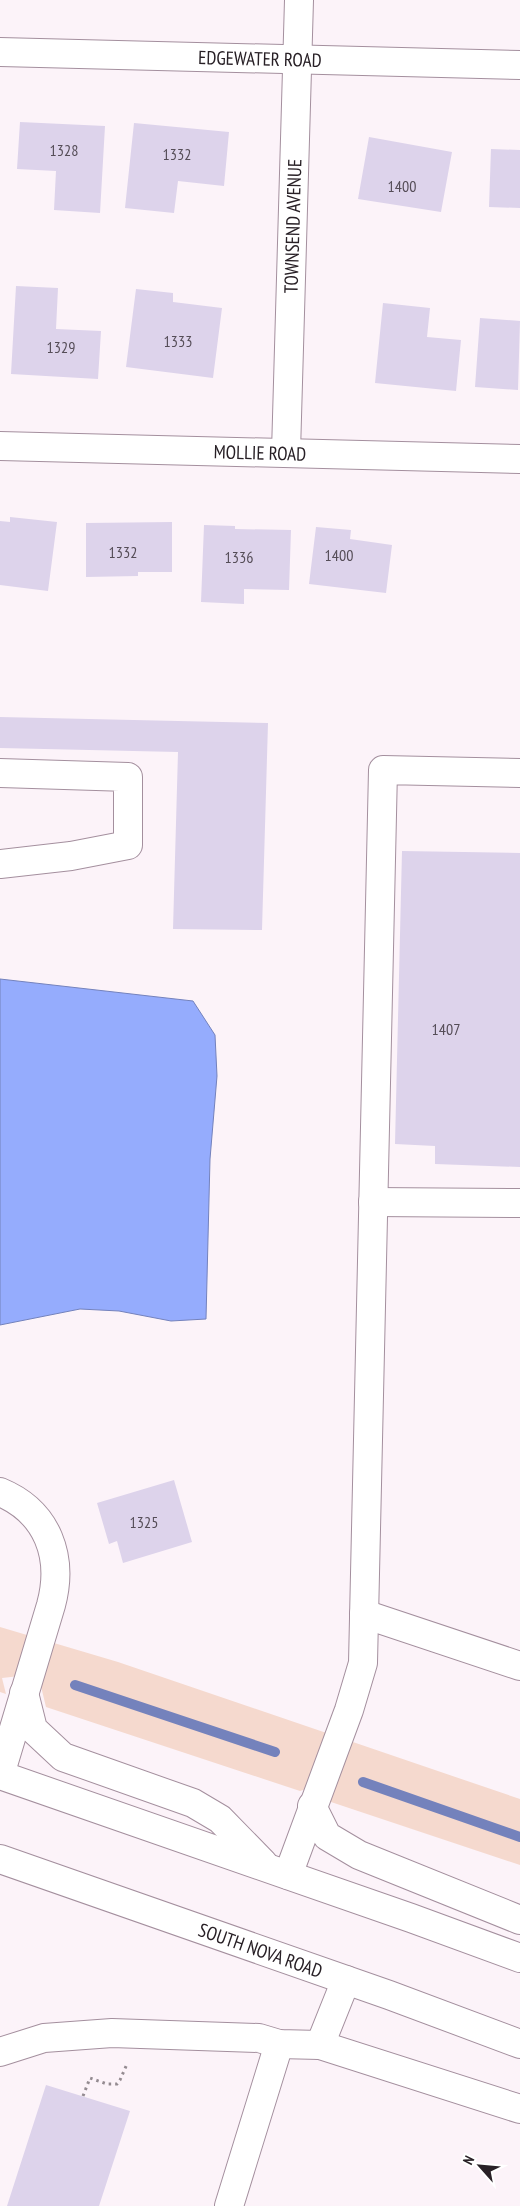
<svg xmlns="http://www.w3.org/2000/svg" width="520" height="2206" font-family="'PT Sans Narrow',sans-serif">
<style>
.green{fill:#f5d9ce}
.water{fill:#95acfd;stroke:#7482bc}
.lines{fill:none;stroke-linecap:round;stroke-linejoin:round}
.stream{stroke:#7482bc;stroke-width:10}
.building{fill:#ddd3eb}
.minor-casing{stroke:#a48f9e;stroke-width:30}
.major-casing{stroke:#a48f9e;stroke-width:30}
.path{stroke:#948b91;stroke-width:3;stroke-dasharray:2.5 4;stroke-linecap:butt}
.minor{stroke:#fff;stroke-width:28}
.major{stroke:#fff;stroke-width:28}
.labels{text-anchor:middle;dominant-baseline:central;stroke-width:4.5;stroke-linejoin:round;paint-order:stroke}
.number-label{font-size:16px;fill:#554d57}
.street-label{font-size:19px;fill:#282026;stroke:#fff}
</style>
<rect width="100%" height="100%" fill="#fcf3f9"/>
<!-- green -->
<path class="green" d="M0,1627l118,35 402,137v66l-192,-64 -7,-17 -21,7 -254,-84 -8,-33 -36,4 4,16 -6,-2z"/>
<!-- water -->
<path class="water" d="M0,979l193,22 22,34 2,41 -7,83 -4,160 -35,2 -52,-10 -39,-2 -80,16z"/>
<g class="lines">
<!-- stream -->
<path class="stream" d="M75,1685l200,67
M363,1782l157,55"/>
</g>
<!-- building -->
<path class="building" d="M20,122l85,4 -5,87 -46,-3 2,-39 -39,-2z
M134,123l95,9 -5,54 -46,-5 -4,32 -49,-5z
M369,137l83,15 -11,60 -83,-13z
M491,149l29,1v58l-31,-1z
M16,286l42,2 -2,41 45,2 -3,48 -87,-5z
M136,289l37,4v9l49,6 -9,70 -87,-11z
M383,303l47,5 -3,29 34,3 -5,51 -81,-8z
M480,318l40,3 -2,69 -43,-3z
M10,517l47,5 -9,69 -48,-6v-64l10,1z
M172,522v50h-34v4l-52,1v-54z
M204,525l31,1v3l56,1 -2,60 -45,-1v15l-43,-2z
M316,527l35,3 -1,9 42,6 -6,48 -77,-9z
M0,717l268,6 -6,207 -89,-1 5,-177 -178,-4z
M402,851l118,2v314l-85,-3v-18l-40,-2z
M174,1480l18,62 -69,21 -6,-22 -8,3 -12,-41z
M46,2085l84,26 -31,95h-92z"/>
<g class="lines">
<defs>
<g id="minor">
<path id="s1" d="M0,52l520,13"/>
<path id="s2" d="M0,446l520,13"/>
<path id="s3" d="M286,452l13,-452"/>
<path d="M0,773l128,4v68l-57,11 -71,8"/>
<path d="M373,1202l147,1"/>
<path d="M0,1492c48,20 64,65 51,113l-51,170"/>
<path d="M364,1614l156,52"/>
<path d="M288,1875l61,-165 14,-47 20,-893 137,3"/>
<path d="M320,2045l26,-65"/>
<path d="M0,2052l44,-14 68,-5 147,5 20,6 41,1 200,64"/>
<path d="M229,2206l50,-162"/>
</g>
<g id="major">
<path d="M24,1693l9,36 30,28 130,46 27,16 43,44"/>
<path d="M0,1775l411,143 109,40"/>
<path d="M312,1806l15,30 32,19 161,65"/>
<path id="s4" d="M0,1859l389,136 131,49"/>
</g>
</defs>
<!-- minor casing -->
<use href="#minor" class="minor-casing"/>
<!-- major casing -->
<use href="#major" class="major-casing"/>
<!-- path -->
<path class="path" d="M83,2096l7,-18 17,6h10l3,-4 7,-16"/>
<!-- minor -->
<use href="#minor" class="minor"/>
<!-- major -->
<use href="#major" class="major"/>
</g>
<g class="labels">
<!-- number labels -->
<g class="number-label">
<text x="64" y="150">1328</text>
<text x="177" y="154">1332</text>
<text x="402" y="186">1400</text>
<text x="178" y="341">1333</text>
<text x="61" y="347">1329</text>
<text x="123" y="552">1332</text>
<text x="339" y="555">1400</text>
<text x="239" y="557">1336</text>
<text x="446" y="1029">1407</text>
<text x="144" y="1522">1325</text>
</g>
<!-- street labels -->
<g class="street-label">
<text stroke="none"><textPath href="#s1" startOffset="260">EDGEWATER ROAD</textPath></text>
<text stroke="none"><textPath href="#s3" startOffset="226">TOWNSEND AVENUE</textPath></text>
<text stroke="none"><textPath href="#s2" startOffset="260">MOLLIE ROAD</textPath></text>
<text stroke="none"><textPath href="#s4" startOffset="276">SOUTH NOVA ROAD</textPath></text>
</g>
</g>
<!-- north arrow -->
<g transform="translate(480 2166) rotate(297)" stroke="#ffffff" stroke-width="4" paint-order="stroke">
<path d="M0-4L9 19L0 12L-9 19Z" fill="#282026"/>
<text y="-8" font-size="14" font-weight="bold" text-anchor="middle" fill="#282026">N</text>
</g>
</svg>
